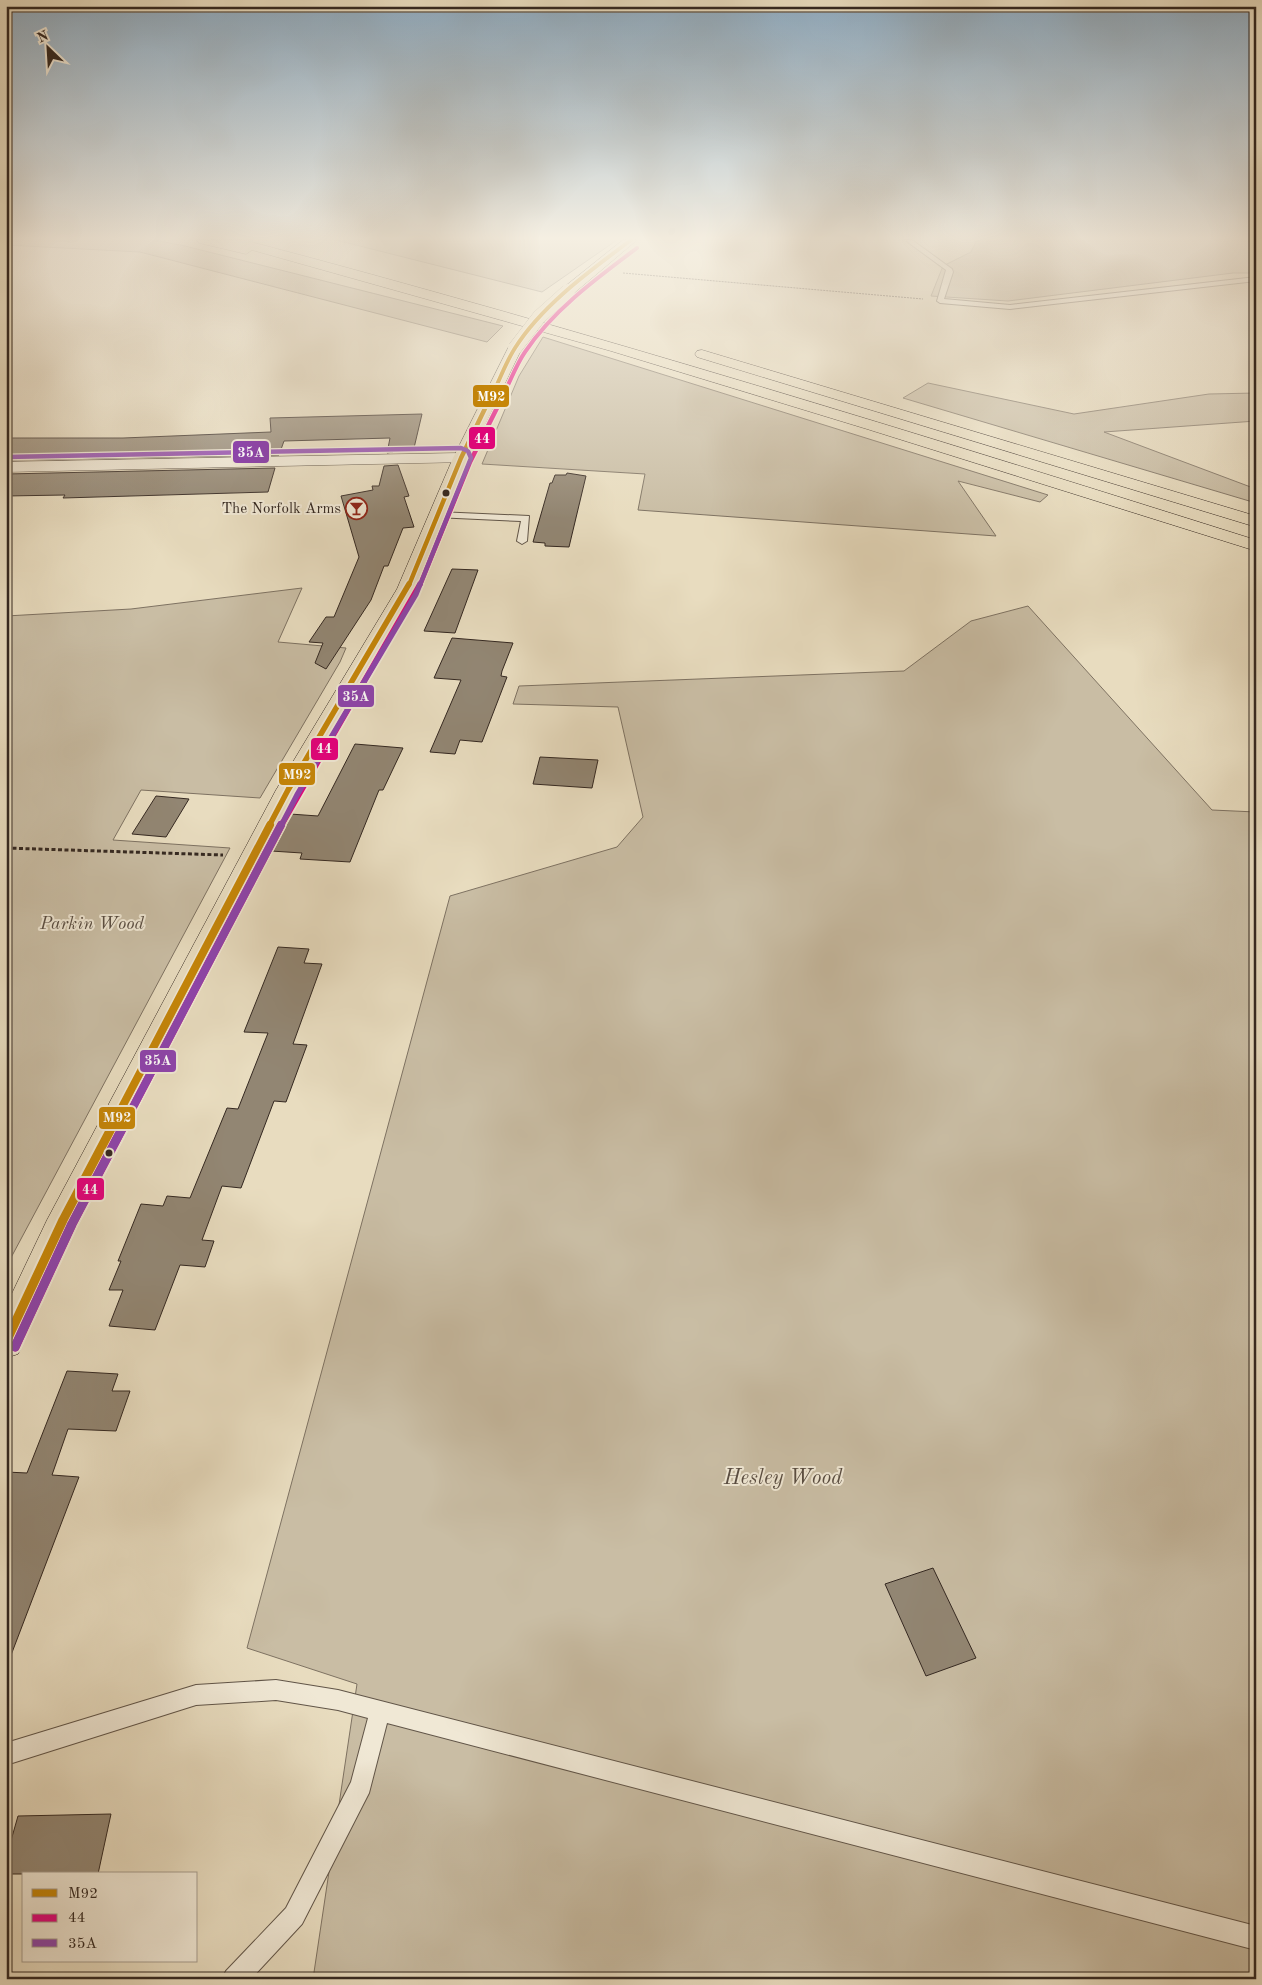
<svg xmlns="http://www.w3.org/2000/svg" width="1262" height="1985" font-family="'Old Standard TT',serif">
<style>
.green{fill:#c9bda4;stroke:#7e7262}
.building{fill:#928673;stroke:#342821}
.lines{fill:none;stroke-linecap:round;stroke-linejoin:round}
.lane-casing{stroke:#615548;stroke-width:2}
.street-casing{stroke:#615548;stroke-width:1}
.primary-casing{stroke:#342821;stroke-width:1}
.highway-casing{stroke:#342821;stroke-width:1}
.path-far1{stroke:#342821;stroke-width:1;stroke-dasharray:2 1;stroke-linecap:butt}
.path{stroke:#342821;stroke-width:3;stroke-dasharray:4 2.5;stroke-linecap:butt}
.lane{fill:#f0e8d5;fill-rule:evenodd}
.street{fill:#f0e8d5;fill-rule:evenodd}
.primary{fill:#e8dcbf;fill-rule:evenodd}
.highway{fill:#e8dcbf;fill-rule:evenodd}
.primary-bridge-casing{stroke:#342821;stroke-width:14;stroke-linecap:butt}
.primary-bridge{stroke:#e8dcbf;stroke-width:14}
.bus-1-far4-casing{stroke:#f0e8d5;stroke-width:5.5}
.bus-1-far3-casing{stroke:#f0e8d5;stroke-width:7}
.bus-1-far2-casing{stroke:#f0e8d5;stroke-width:9}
.bus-1-far1-casing{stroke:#f0e8d5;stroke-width:11}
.bus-1-casing{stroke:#f0e8d5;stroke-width:13}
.bus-2-far4-casing{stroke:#f0e8d5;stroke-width:5.5}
.bus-2-far3-casing{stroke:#f0e8d5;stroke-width:7}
.bus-2-far2-casing{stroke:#f0e8d5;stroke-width:9}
.bus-2-far1-casing{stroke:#f0e8d5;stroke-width:11}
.bus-2-casing{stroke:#f0e8d5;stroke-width:13}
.bus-3-far3-casing{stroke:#f0e8d5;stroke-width:7}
.bus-3-far2-casing{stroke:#f0e8d5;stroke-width:9}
.bus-3-far1-casing{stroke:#f0e8d5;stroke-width:11}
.bus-3-casing{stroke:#f0e8d5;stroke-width:13}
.bus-1-far4{stroke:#c68608;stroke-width:4}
.bus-1-far3{stroke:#c68608;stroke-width:4.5}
.bus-1-far2{stroke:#c68608;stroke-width:5.5}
.bus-1-far1{stroke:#c68608;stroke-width:8}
.bus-1{stroke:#c68608;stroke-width:9}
.bus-2-far4{stroke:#e5007d;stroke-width:4}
.bus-2-far3{stroke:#e5007d;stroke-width:4.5}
.bus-2-far2{stroke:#e5007d;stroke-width:5.5}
.bus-2-far1{stroke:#e5007d;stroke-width:8}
.bus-2{stroke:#e5007d;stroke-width:9}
.bus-3-far3{stroke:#8e44ad;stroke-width:4.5}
.bus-3-far2{stroke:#8e44ad;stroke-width:5.5}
.bus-3-far1{stroke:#8e44ad;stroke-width:8}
.bus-3{stroke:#8e44ad;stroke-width:9}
.bus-dot{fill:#342821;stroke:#f0e8d5;stroke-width:2}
.labels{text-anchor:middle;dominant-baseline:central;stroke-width:4;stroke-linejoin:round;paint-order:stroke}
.far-poi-label{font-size:15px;fill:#342821;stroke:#f0e8d5;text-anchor:end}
.park-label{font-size:18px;font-style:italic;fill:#594d42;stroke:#f0e8d5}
.near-park-label{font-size:21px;font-style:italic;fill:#594d42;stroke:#f0e8d5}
.line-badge{stroke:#f0e8d5;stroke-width:2}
.badge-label{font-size:14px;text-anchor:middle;font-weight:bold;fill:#fff}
</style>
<rect width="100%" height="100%" fill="#e8dcbf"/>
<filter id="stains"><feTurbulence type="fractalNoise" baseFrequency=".004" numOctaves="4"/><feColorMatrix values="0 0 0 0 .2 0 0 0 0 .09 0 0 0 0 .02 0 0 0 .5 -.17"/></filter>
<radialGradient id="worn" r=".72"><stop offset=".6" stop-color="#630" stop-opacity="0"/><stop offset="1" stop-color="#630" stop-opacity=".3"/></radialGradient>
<!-- green -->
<path class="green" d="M6,240h149l30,6 318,80 -16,16 -347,-90 -134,-7z
M336,240h281l-75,52z
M977,240h279v33h-23l-225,28 -77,-5 12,-30 28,-14z
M543,337l505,158 -8,7 -82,-21 38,55 -358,-26 7,-36 -163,-10 37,-88z
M928,383l146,31 135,-20 47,-1v28l-152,11 152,57v14l-353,-105z
M302,588l-24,54 68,6 -6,14 -80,136 -119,-8 -28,50 117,8 -224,419v-651l125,-7z
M1028,606l184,204 44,2v1167h-943l44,-295 -110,-36 203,-752 167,-49 26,-30 -25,-110 -105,-3 6,-18 385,-15 67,-50z"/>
<!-- building -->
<path class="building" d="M422,414l-8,34h-22l1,4 -6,1 3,-15 -106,3 -5,14 -273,5v-22h117l148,-6 -1,-14z
M398,465l11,31 -5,1 10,30 -11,1 -15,38h-4l-13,34 -45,69 -11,-6 8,-20 -14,-1 17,-25h8l25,-60 -18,-61 32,-6 -1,-4h7l5,-20z
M275,468l-7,24 -205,6 2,-3 -59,1v-22z
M567,473l19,3 -17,71 -24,-1v-3l-12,-1 17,-59h2l3,-8h11z
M452,569l26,1 -23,63 -31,-2z
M452,638l61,5 -11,28 -1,5 6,1 -25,65 -22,-2 -5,14 -25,-2 31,-72 -27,-2z
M355,744l48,4 -20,42h-4l-29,72 -50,-3 2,-6 -31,-2 19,-37 28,2z
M540,757l58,3 -6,28 -59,-4z
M156,796l33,3 -23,38 -34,-3z
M278,947l31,2 -5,14 18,1 -29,80 14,1 -21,57 -12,-1 -33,87 -19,-2 -20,54 12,1 -9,26 -25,-2 -25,65 -46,-4 14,-36h-14l12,-29h-3l23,-57 22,2 4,-10 23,2 37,-90 11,1 30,-76 -24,-1z
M67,1371l51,3 -6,17h18l-14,40 -48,-2 -16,46 27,2 -71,186h-2v-191l21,1z
M933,1568l43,90 -50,18 -41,-92z
M111,1814l-13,60h-92v-16l12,-42z"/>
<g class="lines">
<defs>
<path id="lane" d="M905,240h7l40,29 1,3 -9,27 66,6 246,-28v4l-246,28 -70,-6 -3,-2 9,-31z
M438,512l91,4 -2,25 -5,3 -5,-3 4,-20 -86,-4 -1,-2z
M276,1680l62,10 918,236v24l-869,-227 -18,70 -67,131 -51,55h-29l4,-8 60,-63 65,-126 17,-64 -30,-8 -62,-10 -80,5 -190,60v-22l190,-58z"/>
<path id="street" d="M461,453l6,1 2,4 -2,4 -461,10v-10z"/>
<path id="primary" d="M623,240h14l-64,54h-10l-2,-3 2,-3z
M515,344l5,1 2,3 -53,110 -52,131 -117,201 -222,432 -60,132 -12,4v-52l41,-86 229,-430 121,-201 56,-131 55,-110 2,-3z"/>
<path id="highway" d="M197,240h47c340,90 676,194 1012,300v11l-389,-122 -256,-78 -359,-101 -6,4 -47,-11z
M702,350l554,166v11l-559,-170 -2,-3 2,-3z"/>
</defs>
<!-- lane casing -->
<use href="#lane" class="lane-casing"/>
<!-- street casing -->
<use href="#street" class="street-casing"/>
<!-- primary casing -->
<use href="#primary" class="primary-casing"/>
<!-- highway casing -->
<use href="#highway" class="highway-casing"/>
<!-- path-far1 -->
<path class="path-far1" d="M623,273l300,26"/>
<!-- path -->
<path class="path" d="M6,848l217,7"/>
<!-- lane -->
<use href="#lane" class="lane"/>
<!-- street -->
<use href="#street" class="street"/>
<!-- primary -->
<use href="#primary" class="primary"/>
<!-- highway -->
<use href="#highway" class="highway"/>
<defs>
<path id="primary-bridge" d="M515,348l24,-31 29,-26"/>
</defs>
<!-- primary-bridge casing -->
<use href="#primary-bridge" class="primary-bridge-casing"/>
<!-- primary-bridge -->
<use href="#primary-bridge" class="primary-bridge"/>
<defs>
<path id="bus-1-far4" d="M493,393c7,-14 13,-31 22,-45 27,-43 76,-78 116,-108"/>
<path id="bus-1-far3" d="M409,585l52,-127 32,-66"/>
<path id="bus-1-far2" d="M269,826l19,-36 121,-206"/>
<path id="bus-1-far1" d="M111,1128l159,-303"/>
<path id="bus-1" d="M6,1342l57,-122 49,-93"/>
<path id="bus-2-far4" d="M504,393c7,-13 12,-28 21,-41 28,-42 72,-74 112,-104"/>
<path id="bus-2-far3" d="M420,585l50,-123 35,-70"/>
<path id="bus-2-far2" d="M281,826l139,-242"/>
<path id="bus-2-far1" d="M122,1128l159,-303"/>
<path id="bus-2" d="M15,1347l57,-123 51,-97"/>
<path id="bus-3-far3" d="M6,457l455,-9 7,3 3,7 -51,127"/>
<path id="bus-3-far2" d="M281,826l16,-31 119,-201 4,-10"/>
<path id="bus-3-far1" d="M122,1128l159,-303"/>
<path id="bus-3" d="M15,1347l57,-123 51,-97"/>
</defs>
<!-- bus-1-far4 casing -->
<use href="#bus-1-far4" class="bus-1-far4-casing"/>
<!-- bus-1-far3 casing -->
<use href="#bus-1-far3" class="bus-1-far3-casing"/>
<!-- bus-1-far2 casing -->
<use href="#bus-1-far2" class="bus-1-far2-casing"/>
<!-- bus-1-far1 casing -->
<use href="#bus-1-far1" class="bus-1-far1-casing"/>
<!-- bus-1 casing -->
<use href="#bus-1" class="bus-1-casing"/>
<!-- bus-2-far4 casing -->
<use href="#bus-2-far4" class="bus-2-far4-casing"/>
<!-- bus-2-far3 casing -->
<use href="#bus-2-far3" class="bus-2-far3-casing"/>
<!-- bus-2-far2 casing -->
<use href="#bus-2-far2" class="bus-2-far2-casing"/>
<!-- bus-2-far1 casing -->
<use href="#bus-2-far1" class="bus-2-far1-casing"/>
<!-- bus-2 casing -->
<use href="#bus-2" class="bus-2-casing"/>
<!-- bus-3-far3 casing -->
<use href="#bus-3-far3" class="bus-3-far3-casing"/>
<!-- bus-3-far2 casing -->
<use href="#bus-3-far2" class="bus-3-far2-casing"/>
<!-- bus-3-far1 casing -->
<use href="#bus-3-far1" class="bus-3-far1-casing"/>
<!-- bus-3 casing -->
<use href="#bus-3" class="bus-3-casing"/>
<!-- bus-1-far4 -->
<use href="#bus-1-far4" class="bus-1-far4"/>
<!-- bus-1-far3 -->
<use href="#bus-1-far3" class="bus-1-far3"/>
<!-- bus-1-far2 -->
<use href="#bus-1-far2" class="bus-1-far2"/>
<!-- bus-1-far1 -->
<use href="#bus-1-far1" class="bus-1-far1"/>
<!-- bus-1 -->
<use href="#bus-1" class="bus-1"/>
<!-- bus-2-far4 -->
<use href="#bus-2-far4" class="bus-2-far4"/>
<!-- bus-2-far3 -->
<use href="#bus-2-far3" class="bus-2-far3"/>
<!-- bus-2-far2 -->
<use href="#bus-2-far2" class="bus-2-far2"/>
<!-- bus-2-far1 -->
<use href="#bus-2-far1" class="bus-2-far1"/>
<!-- bus-2 -->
<use href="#bus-2" class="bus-2"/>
<!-- bus-3-far3 -->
<use href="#bus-3-far3" class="bus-3-far3"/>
<!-- bus-3-far2 -->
<use href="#bus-3-far2" class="bus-3-far2"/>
<!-- bus-3-far1 -->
<use href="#bus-3-far1" class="bus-3-far1"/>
<!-- bus-3 -->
<use href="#bus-3" class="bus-3"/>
</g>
<!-- sky -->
<linearGradient id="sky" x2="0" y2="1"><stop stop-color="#8facc2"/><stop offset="0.46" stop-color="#f5efe2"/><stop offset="1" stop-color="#f5efe2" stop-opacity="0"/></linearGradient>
<rect width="1262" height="518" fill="url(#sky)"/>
<!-- icons -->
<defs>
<symbol id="bar-ring" viewBox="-11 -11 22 22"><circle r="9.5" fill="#f0e8d5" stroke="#8f2418" stroke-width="1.5"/><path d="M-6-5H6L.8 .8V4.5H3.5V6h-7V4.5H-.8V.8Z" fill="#8f2418"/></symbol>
</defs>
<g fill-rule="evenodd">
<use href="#bar-ring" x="344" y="496" width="25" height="25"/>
</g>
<!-- markers -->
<g class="bus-dot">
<circle cx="446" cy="493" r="4.5"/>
<circle cx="109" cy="1153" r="4.5"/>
</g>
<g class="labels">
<!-- far-poi labels -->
<g class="far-poi-label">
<text x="341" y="509">The Norfolk Arms</text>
</g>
<!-- park labels -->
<g class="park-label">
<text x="92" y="924">Parkin Wood</text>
</g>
<!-- near-park labels -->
<g class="near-park-label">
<text x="783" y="1478">Hesley Wood</text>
</g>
</g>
<g class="line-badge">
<rect x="472" y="384" width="38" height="24" rx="5" fill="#c68608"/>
<rect x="468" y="426" width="28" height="24" rx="5" fill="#e5007d"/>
<rect x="232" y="440" width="38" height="24" rx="5" fill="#8e44ad"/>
<rect x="337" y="684" width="38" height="24" rx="5" fill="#8e44ad"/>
<rect x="310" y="737" width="29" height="24" rx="5" fill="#e5007d"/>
<rect x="278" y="762" width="38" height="24" rx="5" fill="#c68608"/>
<rect x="139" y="1049" width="38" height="24" rx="5" fill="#8e44ad"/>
<rect x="98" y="1106" width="38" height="24" rx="5" fill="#c68608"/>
<rect x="76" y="1177" width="29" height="24" rx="5" fill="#e5007d"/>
</g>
<g class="badge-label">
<text x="491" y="401">M92</text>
<text x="482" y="443">44</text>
<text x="251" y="457">35A</text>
<text x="356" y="701">35A</text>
<text x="324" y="753">44</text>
<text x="297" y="779">M92</text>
<text x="158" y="1065">35A</text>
<text x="117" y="1122">M92</text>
<text x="90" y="1194">44</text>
</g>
<!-- margin -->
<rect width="1262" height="1985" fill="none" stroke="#e8dcbf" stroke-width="25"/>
<rect x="8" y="8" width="1247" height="1970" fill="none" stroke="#342821" stroke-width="2.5"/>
<rect x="12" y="12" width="1237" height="1960" fill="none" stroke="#342821"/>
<!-- legend -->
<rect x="22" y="1872" width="175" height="90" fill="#f0e8d5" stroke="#a59b8d"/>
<rect x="32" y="1889" width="25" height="8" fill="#c68608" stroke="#a59b8d"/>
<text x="68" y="1898" font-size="15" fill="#342821">M92</text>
<rect x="32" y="1914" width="25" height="8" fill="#e5007d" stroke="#a59b8d"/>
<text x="68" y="1922" font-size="15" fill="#342821">44</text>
<rect x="32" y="1939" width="25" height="8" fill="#8e44ad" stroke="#a59b8d"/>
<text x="68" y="1948" font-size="15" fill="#342821">35A</text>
<!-- north arrow -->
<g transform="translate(48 48) rotate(335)" stroke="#f0e8d5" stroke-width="4" paint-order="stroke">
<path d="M0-4L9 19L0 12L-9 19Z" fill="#342821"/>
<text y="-8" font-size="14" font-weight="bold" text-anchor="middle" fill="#342821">N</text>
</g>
<rect width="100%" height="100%" filter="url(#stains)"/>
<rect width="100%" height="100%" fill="url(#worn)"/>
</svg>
